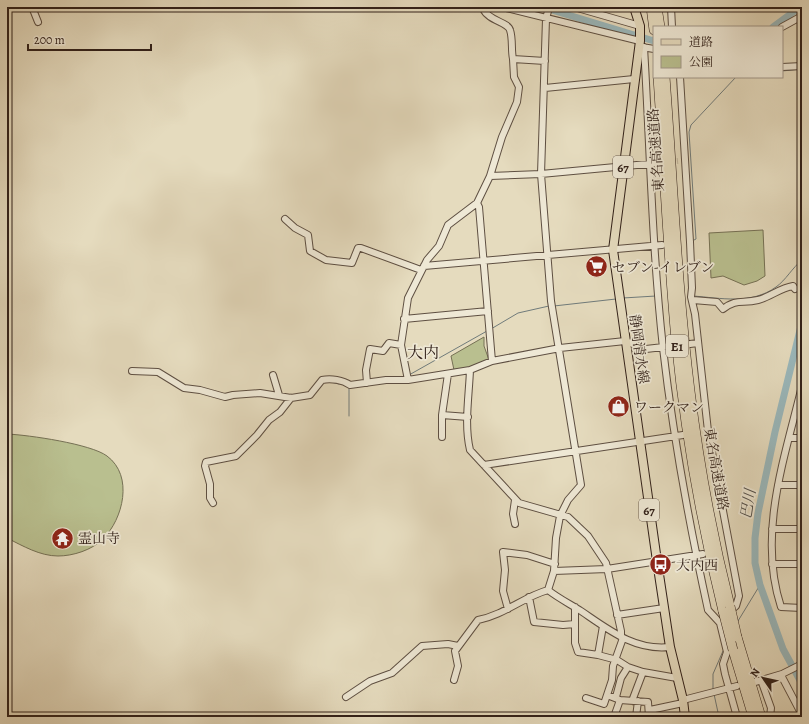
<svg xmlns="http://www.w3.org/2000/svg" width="809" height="724" font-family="Alegreya,'Noto Serif JP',serif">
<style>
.green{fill:#b9bf8f;stroke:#757054}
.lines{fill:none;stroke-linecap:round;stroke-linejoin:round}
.stream{stroke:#707b7b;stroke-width:1}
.river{stroke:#9ab8bc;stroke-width:7}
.minor-tunnel{stroke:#c1b69d;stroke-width:6;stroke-dasharray:6 3;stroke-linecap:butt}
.minor-casing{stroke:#5e4f42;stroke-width:8}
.major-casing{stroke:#312019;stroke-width:10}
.highway-casing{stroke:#312019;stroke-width:10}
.minor{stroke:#eee8d5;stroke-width:6}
.major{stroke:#e5dbbe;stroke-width:8}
.highway{stroke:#e5dbbe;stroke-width:9}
.highway-bridge-casing{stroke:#312019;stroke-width:10;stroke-linecap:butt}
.highway-bridge{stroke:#e5dbbe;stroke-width:9}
.labels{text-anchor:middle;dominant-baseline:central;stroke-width:3.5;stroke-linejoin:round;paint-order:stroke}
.shield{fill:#eee8d5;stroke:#6a5c51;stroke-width:1}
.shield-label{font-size:13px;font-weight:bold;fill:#312019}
.street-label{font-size:14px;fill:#312019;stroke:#eee8d5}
.poi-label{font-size:14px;fill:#312019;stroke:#eee8d5;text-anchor:start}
.water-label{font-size:15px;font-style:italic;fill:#504e4a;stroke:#eee8d5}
.quarter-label{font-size:16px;fill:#312019;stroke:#eee8d5}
</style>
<rect width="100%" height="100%" fill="#e5dbbe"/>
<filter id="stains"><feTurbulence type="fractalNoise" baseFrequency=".005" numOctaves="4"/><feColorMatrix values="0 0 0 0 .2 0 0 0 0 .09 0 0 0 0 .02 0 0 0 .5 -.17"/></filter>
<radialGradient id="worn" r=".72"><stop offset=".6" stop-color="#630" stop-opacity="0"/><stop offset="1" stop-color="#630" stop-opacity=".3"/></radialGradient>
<!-- green -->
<path class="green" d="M763,230l2,46 -8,5 -13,4 -21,-9 -12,2 -2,-45z
M484,337v9l5,14 -19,8 -16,2 -3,-14z
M7,434c22,1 84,10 100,22 27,20 16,63 -4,83 -11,11 -30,17 -45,17 -18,0 -35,-10 -51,-18z"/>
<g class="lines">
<!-- stream -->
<path class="stream" d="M782,71l20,-2
M694,240l2,-1 -7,-107 2,-7 45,-48
M693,296c28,2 58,9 83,-9 10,-7 16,-19 26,-27
M623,298l33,-2
M554,306l62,-7
M491,329l27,-16 31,-7
M409,375l78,-44
M331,382l8,2
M313,396l7,-9
M349,416v-29
M738,621l22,-36
M713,689v-15l10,-23
M714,694l5,23"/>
<!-- river -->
<path class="river" d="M542,7l112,34
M773,27l27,-20
M802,322l-27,110 -17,81 -3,25v25l5,22 23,64 19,35"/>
<!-- minor-tunnel -->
<path class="minor-tunnel" d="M668,162l10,-1"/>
<defs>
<path id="minor" d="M32,7l6,15
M478,7l5,2c6,12 25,13 27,21 3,9 1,20 3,29l32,2
M502,7l138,34
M574,7l66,19
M671,7l1,20
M782,27l20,-11
M642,47l12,2
M644,47c6,100 8,201 19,301 10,88 26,175 45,262l12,13 7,29 -4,12 2,10 12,43
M782,67l20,-1
M680,77l10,165 2,46 -1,9 4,17 13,117 31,165 -3,10 -7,6
M545,88l89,-9
M490,176l12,-39 15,-35 2,-15 -5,-10 -1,-18
M477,203l2,4 13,154
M285,219l10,9 13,7 2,16 16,9 26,3 6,-15h3l60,22
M424,266l238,-21
M693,300l24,2 6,7c14,-11 19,-5 35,-9 12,-3 22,-12 35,-14l2,3
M404,319l84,-8
M690,344l8,-1
M470,370c-1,26 -6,55 0,80l49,53 49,14 20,19 18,27 15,68v6
M132,371l26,1 26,16 16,2 25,7 8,-2 27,-2 31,5 19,-3 12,-15c9,-2 21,0 28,5l36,-5h22l62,-10 22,-9 68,-13 65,-7 21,8 26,-3
M273,375l6,20
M408,380l-7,-35 7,-47 19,-38 12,-14 9,-21 29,-22 13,-27 51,-2 117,-11
M367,383l-1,-13 4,-21 13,2 6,-8 12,2
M802,386c-17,71 -45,148 -21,221l21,1
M442,415l26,2
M442,437v-22l6,-41
M790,438h12
M484,465l199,-30
M778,485h24
M213,503l-3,-5v-14l-5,-18 1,-4 30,-6 21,-21 12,-15 11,-8 11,-14
M515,524l-2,-10 2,-14
M772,529h30
M772,564h30
M554,571l53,-2 96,-15
M548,590l6,-19 2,-33 4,-22 8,-16 13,-15 -30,-184 -10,-127 5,-155 3,-12
M548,590c10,8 22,14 33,21 28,19 54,40 89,36
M529,597l5,25 29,3 12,-1
M575,607v36l3,9 20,3 19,5 11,7 15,5 34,6
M508,609l-5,-18 2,-21 -2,-18 24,3 28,9
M617,615l47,-7
M598,655l5,-29
M781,675l21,40
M454,680l4,-14 -3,-15 23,-31c26,-5 45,-23 70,-30
M761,680l10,28 -1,9
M755,682l27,-8 20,-10
M607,695l13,5 28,2 1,15
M346,697l24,-16 22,-8 30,-27 26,-2 10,2
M616,697l5,-19 7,-11
M586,698l18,6 8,-24 1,-14 10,-28
M683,700l54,-14
M632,701l11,-29
M650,710l33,-7
M614,717l6,-17
M636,717l2,-16"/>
<path id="major" d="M634,7l6,19v15l-27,209 44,311 13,86 13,53 2,17"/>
<path id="highway" d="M651,7l3,23
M657,7l3,20
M658,77c6,88 10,175 18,263 9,91 25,182 47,271
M665,77c8,105 12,210 25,314 9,73 22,144 40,215
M737,637l24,80
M733,650l20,67"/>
</defs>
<!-- minor casing -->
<use href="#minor" class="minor-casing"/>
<!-- major casing -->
<use href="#major" class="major-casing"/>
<!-- highway casing -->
<use href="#highway" class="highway-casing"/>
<!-- minor -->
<use href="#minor" class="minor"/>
<!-- major -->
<use href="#major" class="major"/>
<!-- highway -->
<use href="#highway" class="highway"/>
<defs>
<path id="highway-bridge" d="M730,606l7,31
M723,611l10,39"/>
</defs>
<!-- highway-bridge casing -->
<use href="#highway-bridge" class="highway-bridge-casing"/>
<!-- highway-bridge -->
<use href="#highway-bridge" class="highway-bridge"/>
</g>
<!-- icons -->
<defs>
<symbol id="supermarket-disc" viewBox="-11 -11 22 22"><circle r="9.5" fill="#8f2418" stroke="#eee8d5"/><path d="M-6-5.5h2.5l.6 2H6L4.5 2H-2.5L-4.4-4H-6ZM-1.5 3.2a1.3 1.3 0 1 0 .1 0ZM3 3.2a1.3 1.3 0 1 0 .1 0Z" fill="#fff"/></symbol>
<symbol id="shop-disc" viewBox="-11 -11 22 22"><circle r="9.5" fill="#8f2418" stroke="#eee8d5"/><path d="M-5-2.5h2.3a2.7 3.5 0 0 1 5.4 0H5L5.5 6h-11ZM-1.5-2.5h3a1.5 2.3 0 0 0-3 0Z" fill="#fff"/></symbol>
<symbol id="temple-disc" viewBox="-11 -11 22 22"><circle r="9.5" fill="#8f2418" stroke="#eee8d5"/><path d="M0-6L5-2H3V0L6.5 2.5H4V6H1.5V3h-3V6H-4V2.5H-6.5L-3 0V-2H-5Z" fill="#fff"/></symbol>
<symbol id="bus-disc" viewBox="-11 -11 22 22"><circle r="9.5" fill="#8f2418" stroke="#eee8d5"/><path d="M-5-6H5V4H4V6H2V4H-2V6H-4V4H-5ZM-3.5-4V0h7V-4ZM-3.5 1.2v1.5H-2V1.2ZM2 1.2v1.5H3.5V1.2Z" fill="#fff"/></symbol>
</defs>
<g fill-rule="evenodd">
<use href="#supermarket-disc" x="584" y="254" width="25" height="25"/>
<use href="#shop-disc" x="606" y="394" width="25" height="25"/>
<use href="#temple-disc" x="50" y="526" width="25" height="25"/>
<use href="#bus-disc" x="648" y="552" width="25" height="25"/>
</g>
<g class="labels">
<!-- shield labels -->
<g class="shield">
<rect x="613" y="156" width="20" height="22" rx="3"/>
<rect x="666" y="335" width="22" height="22" rx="3"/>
<rect x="639" y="499" width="20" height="22" rx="3"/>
</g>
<g class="shield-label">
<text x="623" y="167">67</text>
<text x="677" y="346">E1</text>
<text x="649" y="510">67</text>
</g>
<!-- street labels -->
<g class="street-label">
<text transform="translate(656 150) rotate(-94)">東名高速道路</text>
<text transform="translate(639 349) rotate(82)">静岡清水線</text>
<text transform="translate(716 469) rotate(80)">東名高速道路</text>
</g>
<!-- poi labels -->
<g class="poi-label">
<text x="612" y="267">セブン-イレブン</text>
<text x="634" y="407">ワークマン</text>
<text x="78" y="538">霊山寺</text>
<text x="676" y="565">大内西</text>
</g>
<!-- water labels -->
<g class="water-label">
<text transform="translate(748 504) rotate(-81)">巴川</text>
</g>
<!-- quarter labels -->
<g class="quarter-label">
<text x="423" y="353">大内</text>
</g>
</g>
<!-- margin -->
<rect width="809" height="724" fill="none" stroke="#e5dbbe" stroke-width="24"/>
<rect x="8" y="8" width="793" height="708" fill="none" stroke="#312019" stroke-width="2"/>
<rect x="12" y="12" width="785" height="700" fill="none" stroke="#312019"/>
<!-- legend -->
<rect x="653" y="26" width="130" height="52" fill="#eee8d5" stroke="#a2988a"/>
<rect x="661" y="39" width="20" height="6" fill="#e5dbbe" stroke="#a2988a"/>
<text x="689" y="46" font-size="12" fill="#312019">道路</text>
<rect x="661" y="56" width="20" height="12" fill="#b9bf8f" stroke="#a2988a"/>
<text x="689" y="66" font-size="12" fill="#312019">公園</text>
<!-- north arrow -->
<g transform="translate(763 678) rotate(304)" stroke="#eee8d5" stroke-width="3" paint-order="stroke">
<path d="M0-3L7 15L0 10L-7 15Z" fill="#312019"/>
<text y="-6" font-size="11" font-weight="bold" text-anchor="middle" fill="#312019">N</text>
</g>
<!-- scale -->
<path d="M28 44v6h123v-6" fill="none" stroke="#312019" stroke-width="2"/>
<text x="34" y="44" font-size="12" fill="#312019" stroke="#eee8d5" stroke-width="3" paint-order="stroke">200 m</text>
<rect width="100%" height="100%" filter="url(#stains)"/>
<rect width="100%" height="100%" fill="url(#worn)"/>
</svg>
